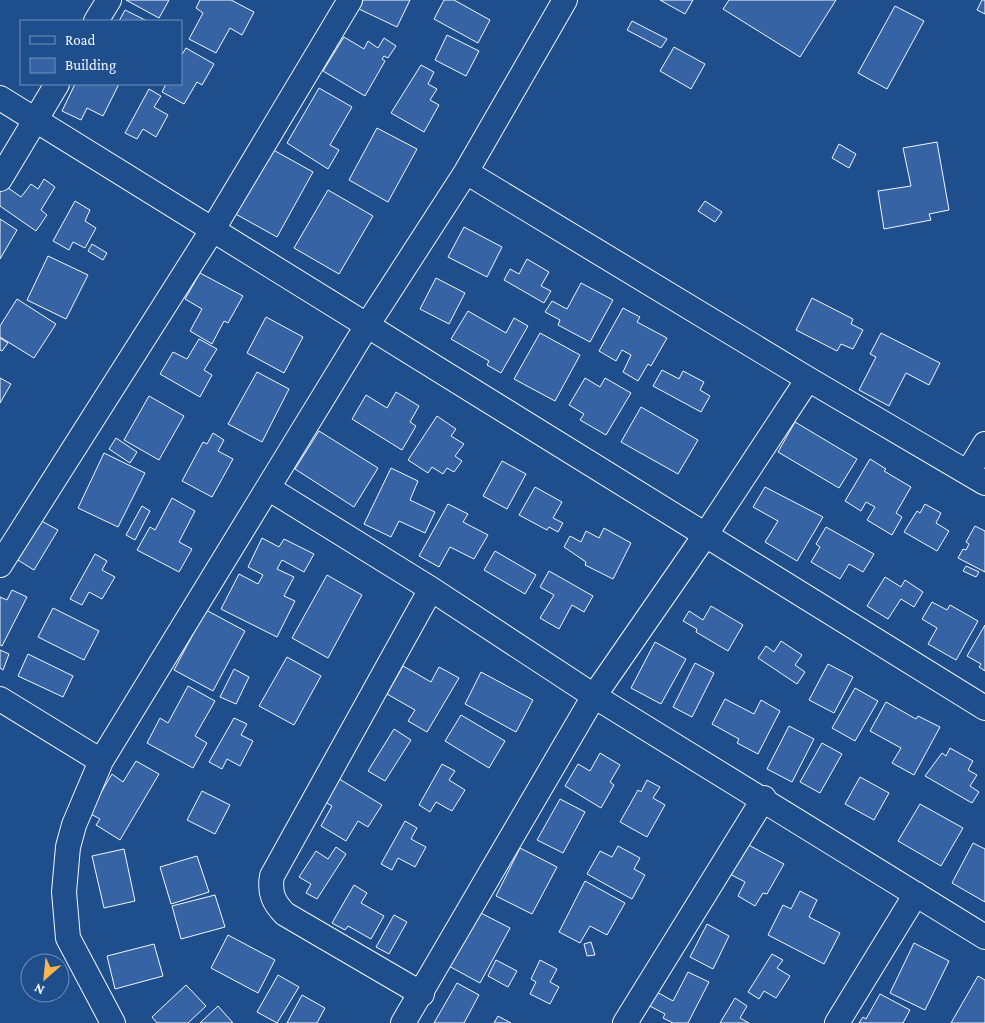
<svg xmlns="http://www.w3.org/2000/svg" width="985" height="1023" font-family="'Crimson Pro',serif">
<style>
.building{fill:#3563a3;stroke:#f2f6ff}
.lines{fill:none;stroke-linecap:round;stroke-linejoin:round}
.street-casing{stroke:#f2f6ff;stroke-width:26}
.street{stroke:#1f4e8c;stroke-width:24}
</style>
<rect width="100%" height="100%" fill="#1f4e8c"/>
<!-- building -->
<path class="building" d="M126,0h43l-10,18z
M200,0h31l23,12 -12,23 -12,-7 -14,25 -27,-14 14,-26 -7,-5z
M363,0h47l-13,27 -38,-18z
M444,0h10l36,20 -12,23 -44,-24z
M660,0h33l-8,14z
M729,0h107l-36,57 -77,-48z
M982,0h3v14l-8,-4z
M895,6l29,15 -37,68 -29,-16z
M125,10l22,11h-28z
M632,21l35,18 -6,9 -34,-18z
M447,35l32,16 -13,25 -31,-16z
M344,37l20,12 4,-8 10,7 6,-10 12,8 -8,12 -4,-2 -2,3 3,2 -20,35 -42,-25z
M674,47l31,17 -14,25 -31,-18z
M186,48l28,16 -12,21 -5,-3 -13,22 -22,-12 4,-8h15v-28z
M421,65l13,7 -6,12 9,5 -7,11 9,5 -15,27 -33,-19z
M75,84h44l-16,32 -16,-8 -6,12 -19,-9z
M319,88l33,19 -22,38 9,5 -11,19 -41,-26z
M149,89l12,7 -7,11 14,8 -12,22 -13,-8 -6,10 -12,-6z
M377,128l40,21 -29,53 -39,-22z
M937,142l12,68 -20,4 2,6 -47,9 -6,-38 33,-5 -8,-38z
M839,144l17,10 -7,14 -17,-10z
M268,147l45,25 -36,65 -45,-25z
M44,179l11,8 -14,23 6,5 -11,16 -36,-25v-14l4,-7 17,12 10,-13 7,5z
M328,190l45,26 -34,58 -45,-26z
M75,201l15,9 -5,11 11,7 -11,20 -12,-6 -4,8 -16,-9z
M705,201l17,11 -7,10 -17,-11z
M0,219l17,11 -17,29z
M464,227l38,20 -15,30 -39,-20z
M92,244l15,9 -4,7 -15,-9z
M48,256l40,19 -22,44 -39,-19z
M527,259l22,13 -8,14 10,5 -7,12 -40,-23 6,-11 9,5z
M200,273l43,23 -15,27 -4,-2 -12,23 -22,-13 12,-22 -17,-10z
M436,278l29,15 -16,31 -29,-15z
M581,283l32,17 -23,42 -32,-17 2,-5 -15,-8 7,-11 15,8z
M812,298l41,21 -2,5 12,6 -10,19 -12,-5 -4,7 -41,-21z
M17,299l39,25 -22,34 -34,-21v-11z
M623,308l17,9 -3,5 30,16 -16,28 -3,-2 -10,17 -15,-9 8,-17 -9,-5 -6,11 -17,-10z
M468,311l38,22 8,-15 14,8 -27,47 -14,-8 2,-4 -38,-22z
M266,317l37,20 -19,36 -37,-20z
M540,333l40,22 -25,46 -41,-22z
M881,333l59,30 -11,22 -23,-12 -17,33 -30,-16 17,-33 -6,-3z
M0,338l8,5 -6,8 -2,-1z
M199,339l18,10 -13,21 8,5 -12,22 -40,-23 13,-22 14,7z
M662,370l17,9 4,-8 21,11 -4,8 10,6 -9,16 -48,-26z
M257,372l32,17 -27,53 -34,-18z
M0,378l11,6 -11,19z
M585,378l15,9 5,-9 26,15 -25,42 -26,-15 4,-6 -15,-9z
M396,392l23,14 -9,16 6,4 -14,24 -50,-31 14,-24 21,13z
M149,396l35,20 -25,44 -35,-20z
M641,407l57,33 -20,34 -57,-32z
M437,416l19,13 -5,7 13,8 -9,12 7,5 -8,11 -7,-4 -4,6 -11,-7 -4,6 -20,-13z
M795,422l62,37 -18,29 -61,-36z
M319,431l59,37 -24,39 -59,-38z
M213,433l11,7 -6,11 15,8 -21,38 -30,-16 21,-39 4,2z
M116,438l21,14 -7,11 -21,-14z
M104,453l41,20 -27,54 -40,-19z
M870,459l16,10 -2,2 27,16 -15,26 6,4 -10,18 -25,-15 8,-13 -9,-5 -5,9 -16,-10z
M502,461l24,13 -19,35 -24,-13z
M391,468l27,13 -8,19 25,12 -10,21 -26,-12 -8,16 -27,-13z
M535,487l27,15 -9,16 10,5 -5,9 -9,-5 -2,3 -28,-15z
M765,487l58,30 -26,44 -32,-19 13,-21 -25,-14z
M172,498l23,13 -16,31 13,7 -13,23 -42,-22 13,-23 5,3z
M448,504l20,10 -5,8 25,13 -14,24 -24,-12 -11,20 -20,-11z
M925,504l16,9 -5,10 13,8 -12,20 -33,-19 13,-21 3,2z
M142,506l8,5 -15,29 -9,-5z
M36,518l22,12 -24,40 -21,-13z
M975,526l10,5v41l-27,-14 5,-9 3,1 3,-6 -3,-2z
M826,527l48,27 -11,18 -14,-8 -9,15 -29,-17 9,-15 -4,-3z
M604,528l27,15 -18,36 -28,-14 1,-3 -22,-15 6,-11 11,6 5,-11 13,7z
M262,538l17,9 5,-8 30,15 -10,18 -22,-12 -5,9 17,8 -10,19 11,5 -18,36 -56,-28 18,-35 19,10 5,-9 -15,-8z
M495,551l41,24 -11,19 -41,-24z
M95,554l12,7 -5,9 13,7 -13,22 -13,-7 -7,13 -12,-6z
M966,566l13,6 -3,5 -13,-6z
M549,571l44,25 -9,16 -12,-7 -13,24 -19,-11 14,-23 -14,-8z
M327,575l35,20 -34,63 -36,-20z
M885,577l16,10 4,-7 18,12 -9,15 -13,-8 -13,20 -21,-13z
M12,590l15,7 -25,49 -2,-1v-48l7,3z
M932,602l15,8 3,-5 28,16 -22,39 -28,-16 9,-16 -15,-9z
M711,606l32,19 -15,26 -32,-19 1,-3 -14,-8 6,-10 14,9z
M53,608l46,23 -15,29 -46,-23z
M206,610l39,21 -32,60 -39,-21z
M985,625v46l-6,-4 2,-3 -14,-8z
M781,641l21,14 -7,10 10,7 -8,12 -39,-26 8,-12 8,6z
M655,642l31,17 -25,45 -30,-16z
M0,650l9,4 -6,16 -3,-2z
M28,654l45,22 -10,21 -45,-21z
M287,657l34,19 -27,49 -35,-19z
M695,663l19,10 -22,44 -19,-10z
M828,664l25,13 -19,36 -25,-13z
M403,666l28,16 8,-15 20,11 -32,54 -19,-11 7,-11 -28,-16z
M234,669l15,8 -13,27 -16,-7z
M481,672l52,28 -17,32 -51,-28z
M188,686l27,15 -20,35 12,7 -14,25 -46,-25 13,-25 8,5z
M855,688l23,13 -23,40 -23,-13z
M725,699l29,15 7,-14 19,11 -22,43 -21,-11 2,-4 -27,-15z
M886,702l30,17 2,-3 22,11 -26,48 -22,-12 9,-15 -31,-17z
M461,715l44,26 -16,27 -44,-27z
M234,718l13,6 -6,11 12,6 -13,25 -13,-7 -5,10 -13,-7z
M789,726l25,13 -22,43 -25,-13z
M394,729l17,11 -26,41 -17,-10z
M822,743l20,11 -22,39 -20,-11z
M950,748l23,13 -5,9 9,5 -7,11 9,6 -7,11 -47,-27 17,-23 4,3z
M600,753l20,12 -10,17 4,3 -13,23 -36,-22 13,-22 12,7z
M136,761l23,13 -39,66 -24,-15 4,-6 -11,-6 23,-39 11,8z
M442,764l13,7 -6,9 16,10 -13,21 -16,-9 -6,10 -11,-7z
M336,777l46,28 -14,22 -10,-6 -12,20 -25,-15 11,-20 -10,-6z
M860,777l29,16 -15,27 -29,-16z
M647,780l13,7 -7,11 12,7 -18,32 -27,-15 18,-32 3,2z
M202,791l28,14 -15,29 -28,-14z
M560,799l25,13 -22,41 -26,-13z
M920,804l43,24 -22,38 -43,-25z
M405,821l12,7 -6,11 15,8 -11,20 -17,-9 -6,12 -11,-6z
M743,842l41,22 -17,30 -4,-1 -8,13 -17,-10 7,-14 -19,-10z
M973,843l12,6v53l-33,-19z
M618,846l22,12 -6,11 11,6 -13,24 -45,-25 13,-23 12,6z
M336,847l10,7 -29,45 -11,-6 5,-9 -12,-7 17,-26 12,8z
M520,848l37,19 -25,47 -36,-18z
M124,849l11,52 -31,7 -12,-52z
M197,856l12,36 -38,12 -11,-37z
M585,881l40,22 -18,32 -17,-9 -10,17 -21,-11z
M354,885l13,8 -6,10 23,13 -13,23 -23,-13 -3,4 -13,-7z
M800,891l17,9 -8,17 31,16 -16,31 -56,-29 15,-30 8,4z
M215,895l10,32 -44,12 -9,-33z
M475,910l35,18 -30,55 -35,-19z
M394,915l13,7 -18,32 -13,-7z
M707,924l22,12 -16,33 -23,-12z
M228,935l47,25 -17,33 -47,-25z
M591,942l4,13 -8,1 -3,-12z
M914,943l35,18 -24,49 -35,-17z
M154,944l9,32 -48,13 -8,-33z
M772,954l11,6 -6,8 13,8 -14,22 -12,-7 -5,8 -11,-7z
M496,960l21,11 -9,16 -20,-11z
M540,960l17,9 -7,13 9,5 -9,17 -20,-10 6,-12 -5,-3z
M688,972l21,10 -21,41h-15l-10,-5 2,-4 -17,-9 7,-14 18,10z
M278,975l21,12 -22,36 -20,-11z
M978,976l7,4v43h-34z
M457,983l22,12 -15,28h-30z
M186,985l20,21 -18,17h-31l-5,-6z
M880,994l30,16 -7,13h-44l4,-6 3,2z
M302,995l23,13 -8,15h-30z
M735,998l12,8 -7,12 9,5h-29z
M218,1006l15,17h-33z
M498,1016l13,7h-17z"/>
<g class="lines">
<defs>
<path id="street" d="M96,21l13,-21
M0,98l985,610
M466,172l342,207 177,104
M0,179l57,-95
M968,472l17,-28
M268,488l163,101 163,107 391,241
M0,565l213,-336 137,-229
M0,699l101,62
M422,994l-137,-80c-11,-11 -16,-21 -13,-38l159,-287
M113,1023l-45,-85 -4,-46 4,-45 6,-22 27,-64 267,-437 98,-152 99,-172
M403,1023l191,-327 112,-162 102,-155
M625,1023l139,-225
M837,1023l79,-129"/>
</defs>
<!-- street casing -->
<use href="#street" class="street-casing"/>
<!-- street -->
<use href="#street" class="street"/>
</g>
<!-- legend -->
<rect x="20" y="20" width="162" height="65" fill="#1f4e8c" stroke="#7391ba"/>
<rect x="30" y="36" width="25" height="8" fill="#1f4e8c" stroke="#7391ba"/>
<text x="65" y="45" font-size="15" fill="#f2f6ff">Road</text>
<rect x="30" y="58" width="25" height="15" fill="#3563a3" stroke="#7391ba"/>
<text x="65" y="70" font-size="15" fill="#f2f6ff">Building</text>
<!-- north arrow -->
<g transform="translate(45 978) rotate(207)"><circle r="24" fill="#1f4e8c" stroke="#7391ba"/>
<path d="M0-4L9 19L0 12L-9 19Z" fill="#ffb74d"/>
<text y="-8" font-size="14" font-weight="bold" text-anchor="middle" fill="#f2f6ff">N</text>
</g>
</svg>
